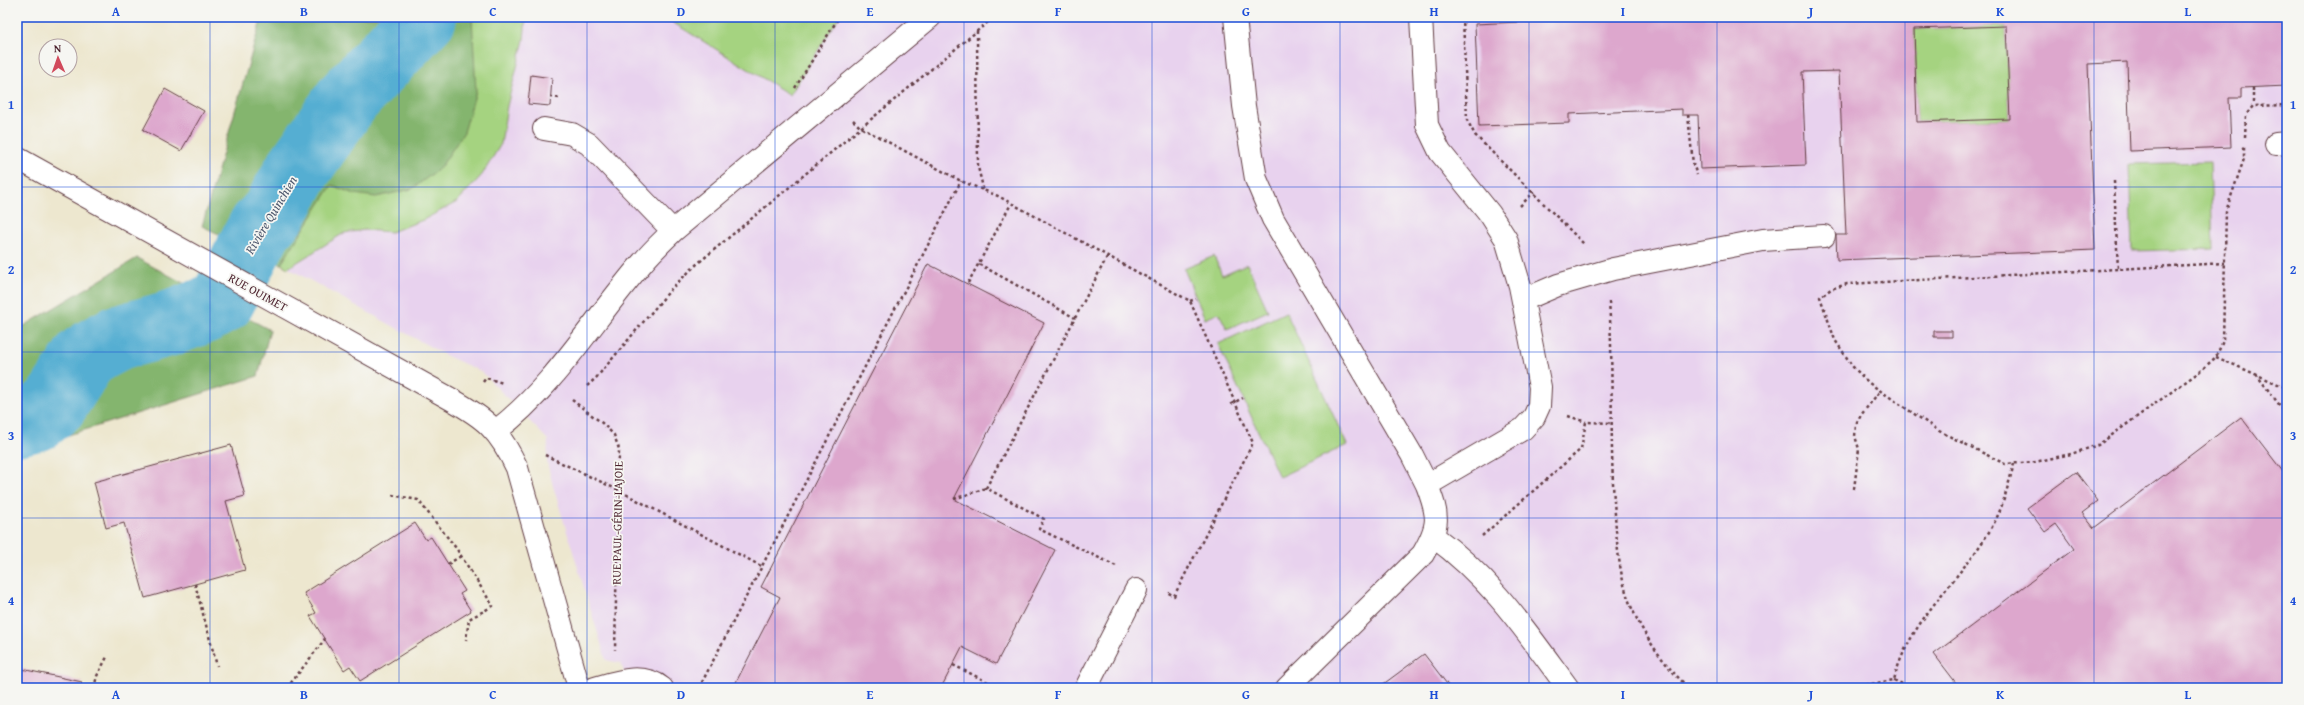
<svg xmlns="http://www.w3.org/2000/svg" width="2304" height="705" font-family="'Gentium Book Plus',serif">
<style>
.built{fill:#e8d2ee}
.green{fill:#a5d380;stroke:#787956}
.forest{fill:#84b56e;stroke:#676a4c}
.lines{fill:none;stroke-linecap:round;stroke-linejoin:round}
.river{stroke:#55aed2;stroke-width:66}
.building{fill:#dda7cd;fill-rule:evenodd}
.minor-casing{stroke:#623d44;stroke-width:24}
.path{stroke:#623d44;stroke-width:2.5;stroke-dasharray:3 3;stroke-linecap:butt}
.minor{stroke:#fff;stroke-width:22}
.grid{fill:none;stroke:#1d4ed8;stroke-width:1;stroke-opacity:0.55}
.labels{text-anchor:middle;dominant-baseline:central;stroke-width:3.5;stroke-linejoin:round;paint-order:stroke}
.street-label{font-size:12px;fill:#4a1f2b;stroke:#f6f6f2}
.water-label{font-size:13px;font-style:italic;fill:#4e586e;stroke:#f6f6f2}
.neatline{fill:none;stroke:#1d4ed8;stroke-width:1.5}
.grid-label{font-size:13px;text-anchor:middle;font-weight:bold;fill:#1d4ed8}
</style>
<rect width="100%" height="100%" fill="#f6f6f2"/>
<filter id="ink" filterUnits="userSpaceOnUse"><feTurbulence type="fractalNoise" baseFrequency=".025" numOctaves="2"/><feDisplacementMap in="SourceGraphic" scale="8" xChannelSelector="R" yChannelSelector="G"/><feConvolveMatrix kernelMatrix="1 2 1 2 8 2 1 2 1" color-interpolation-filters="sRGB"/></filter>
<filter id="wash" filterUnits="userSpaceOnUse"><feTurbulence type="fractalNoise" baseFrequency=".012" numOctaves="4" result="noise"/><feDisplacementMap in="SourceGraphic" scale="16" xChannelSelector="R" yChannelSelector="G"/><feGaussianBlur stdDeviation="0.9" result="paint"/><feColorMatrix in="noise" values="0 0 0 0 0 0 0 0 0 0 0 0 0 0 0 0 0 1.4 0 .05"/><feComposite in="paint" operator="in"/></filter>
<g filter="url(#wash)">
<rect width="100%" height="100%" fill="#ede7cf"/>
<!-- built -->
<path class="built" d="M526,17h1761v671h-1658l-8,-25 -15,-3 -53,-174 -6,-24 1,-22 -66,-68 -37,-17 -157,-87 56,-35 21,-3 26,2 110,-88 6,-38 17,-66z"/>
<!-- green -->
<path class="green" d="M472,17h54l-2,23 -17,66 -6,38 -19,31 -25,27 -34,18 -32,12 -26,-2 -21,3 -56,35 -7,-4 51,-79 22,9 119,-143z
M664,17h175l-49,78z
M2006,26l4,93 -93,3 -3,-93z
M2210,162l3,87 -81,2 -3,-87z
M1214,256l8,19 25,-11 21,47 -41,18 -8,-16 -14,6 -21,-50z
M1286,312l61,133 -68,32 -61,-133z"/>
<!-- forest -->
<path class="forest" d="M262,17h210l4,74 -12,41 -24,36 -28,21 -36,8 -22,-3 -22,-9 -51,79 -79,-38z
M137,258l133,72 -12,46 -241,75v-121z"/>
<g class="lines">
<!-- river -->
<path class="river" d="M17,423l21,-5 17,-14 30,-47 14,-9 19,-10 50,-14 38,-14 16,-9 38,-73 15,-17 22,-40 51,-73 76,-81"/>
</g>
<g id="blocks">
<!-- building -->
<path class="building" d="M17,17h6l-6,11z
M1520,17h767v69l-46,2v10h-12l2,49 -101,4 -3,-89 -39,2 7,186 -258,10 -1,-25h10l-7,-164 -37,1 4,93 -106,4 -2,-54h-16v-6l-113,5v9l-90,3 -4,-102 45,-2zM2006,26l4,93 -93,3 -3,-93z
M531,75l21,3 -2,28 -22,-2z
M165,89l39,22 -23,40 -38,-21z
M928,264l116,59 -90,176 101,51 -59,114 -34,-17 -21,41h-208l47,-91 -19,-10z
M1934,331h18v6h-18z
M2241,417l46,60v211h-327l-26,-34 140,-105 -18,-25 -11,8 -18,-24 49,-36 22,29 -16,12 12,15z
M231,445l14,51 -19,5 19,69 -100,28 -21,-75 -18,5 -12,-46z
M415,523l11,17 5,-3 34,54 -5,3 11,17 -111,70 -10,-15 -6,4 -34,-54 6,-3 -12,-20z
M1424,654l26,34h-72z
M17,668l65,14 -2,6h-63z"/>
</g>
</g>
<g filter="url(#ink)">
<use href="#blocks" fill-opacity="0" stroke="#623d44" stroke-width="1"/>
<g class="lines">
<defs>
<path id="minor" d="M1235,17l9,89 12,73 17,40 139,236 15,30 96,-56 11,-12 5,-11 1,-19 -20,-101 -14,-47 -16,-25 -50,-62 -13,-27 -6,-108
M544,129l28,5 17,10 84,87
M2276,144l11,-1
M17,158l432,240c36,20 50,31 68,70l62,220
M1523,300l35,-15 55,-16 150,-29 61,-4
M496,431c60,-46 98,-113 147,-169 9,-11 20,-21 30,-31l257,-214
M1433,536c58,42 93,95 135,152
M595,688c21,-6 47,-16 67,0
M1086,688l50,-98
M1287,688l136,-134c17,-30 16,-37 4,-69"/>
</defs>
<!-- minor casing -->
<use href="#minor" class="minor-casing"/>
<!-- path -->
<path class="path" d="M1463,17l4,103 8,15 110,110
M977,31l1,136 6,25
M795,88l44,-71
M2253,88v17
M550,97l10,1v2
M1688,115l5,49 4,11
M853,120l7,7 101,54 37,15 192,105 63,142 -79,153 -7,-4
M2245,137l1,-22 7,-9 34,-1
M2114,181l4,89
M1520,206l14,-14
M1107,257l-121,231 58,31 -5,10 77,37
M2225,263l-378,21 -16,5 -11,8 15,43 18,27 16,16 70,48 66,33 30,-2 36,-8 27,-9 101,-73 17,-15 7,-16 3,-130 18,-52v-13
M979,264l96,54
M968,283l43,-79
M1190,301l6,-2
M1609,302c5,70 0,142 6,212 2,34 5,71 20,101 13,27 32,53 54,73
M2216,357l71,31
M2256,374l31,41
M483,382l3,-4 17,5
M587,386l9,-8 76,-90 25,-24 297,-247
M572,400l30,23 12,12 5,14 -4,201
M1231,404l12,-6
M1568,416l18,6
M545,455l73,35 143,76
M1854,489l5,-40 -4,-13 1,-11 5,-10 19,-24
M392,495l26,5 38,48 37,58 -24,13 -3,21
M954,499l32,-11
M1482,536l99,-87 5,-27 25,1
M448,564l13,-8
M195,584l22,82
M953,665l47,23
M1894,680l17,8
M94,688l3,-12 10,-19
M287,688l38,-49
M699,688l262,-507
M1848,688l46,-8c15,-61 67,-100 98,-153 11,-19 16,-42 22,-63"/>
<!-- minor -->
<use href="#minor" class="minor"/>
</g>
</g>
<!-- grid -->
<path class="grid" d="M210,17v671M399,17v671M587,17v671M775,17v671M964,17v671M1152,17v671M1340,17v671M1529,17v671M1717,17v671M1905,17v671M2094,17v671M17,187h2270M17,352h2270M17,518h2270"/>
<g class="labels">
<!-- street labels -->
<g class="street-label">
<text transform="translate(258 292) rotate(29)">RUE OUIMET</text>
<text transform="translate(617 523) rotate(-89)">RUE PAUL-GÉRIN-LAJOIE</text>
</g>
<!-- water labels -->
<g class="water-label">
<text transform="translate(271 215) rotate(-59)">Rivière Quinchien</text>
</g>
</g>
<!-- margin -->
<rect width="2304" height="705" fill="none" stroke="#f6f6f2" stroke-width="44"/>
<!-- north arrow -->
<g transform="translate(58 58) rotate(358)"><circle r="19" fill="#f6f6f2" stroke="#b1a0a2"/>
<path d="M0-3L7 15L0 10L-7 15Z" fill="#d1495b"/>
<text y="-6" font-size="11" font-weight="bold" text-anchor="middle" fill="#4a1f2b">N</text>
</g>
<rect x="22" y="22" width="2260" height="661" class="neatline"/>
<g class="grid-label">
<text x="116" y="16">A</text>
<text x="304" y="16">B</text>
<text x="493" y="16">C</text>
<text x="681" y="16">D</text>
<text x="870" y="16">E</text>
<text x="1058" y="16">F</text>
<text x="1246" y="16">G</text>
<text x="1434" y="16">H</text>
<text x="1623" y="16">I</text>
<text x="1811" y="16">J</text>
<text x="2000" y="16">K</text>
<text x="2188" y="16">L</text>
<text x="11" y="109">1</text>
<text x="2293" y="109">1</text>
<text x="11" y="274">2</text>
<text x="2293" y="274">2</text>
<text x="11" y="440">3</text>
<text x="2293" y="440">3</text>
<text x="11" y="605">4</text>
<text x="2293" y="605">4</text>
<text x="116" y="699">A</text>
<text x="304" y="699">B</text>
<text x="493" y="699">C</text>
<text x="681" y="699">D</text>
<text x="870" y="699">E</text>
<text x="1058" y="699">F</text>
<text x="1246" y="699">G</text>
<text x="1434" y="699">H</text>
<text x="1623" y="699">I</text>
<text x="1811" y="699">J</text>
<text x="2000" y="699">K</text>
<text x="2188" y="699">L</text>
</g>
</svg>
